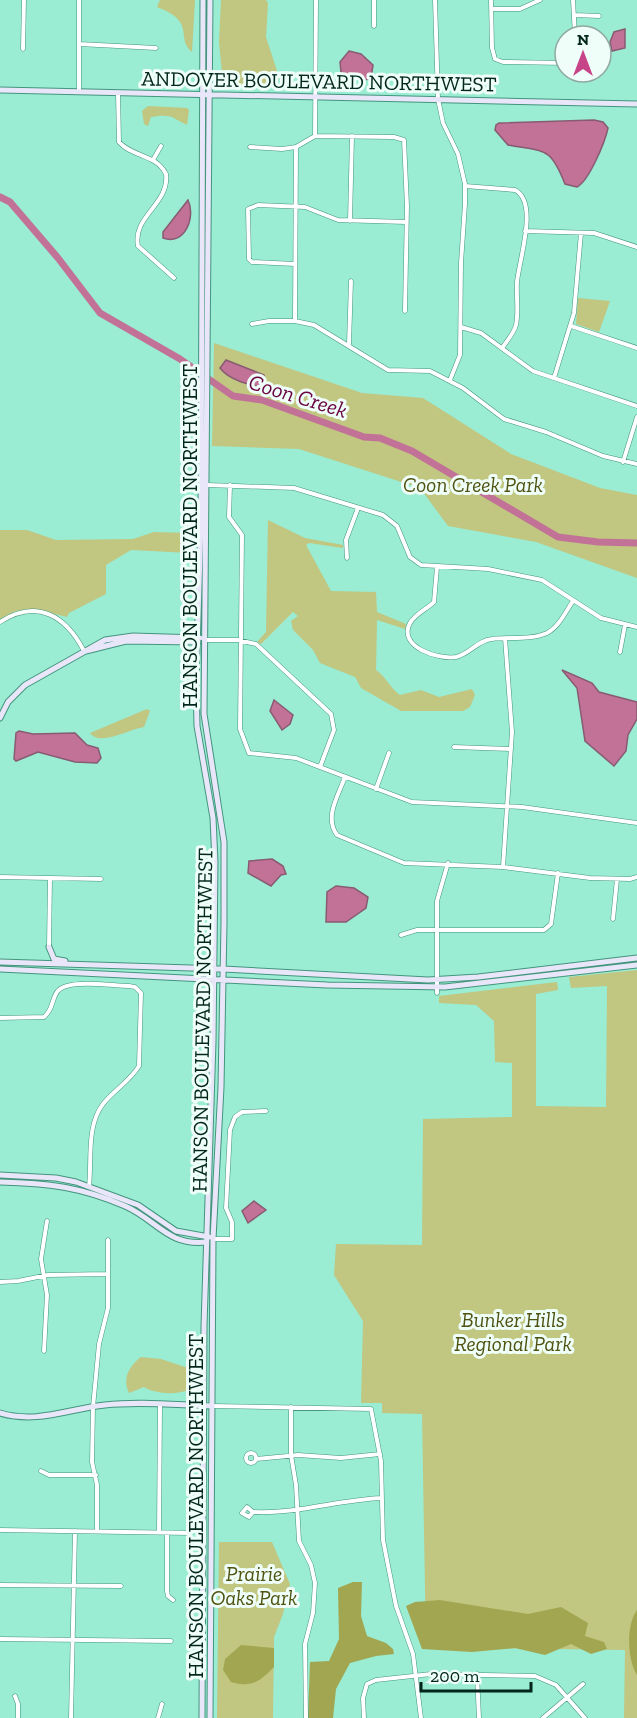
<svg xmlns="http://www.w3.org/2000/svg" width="637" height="1718" font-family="'Zilla Slab',serif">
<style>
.green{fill:#c1c681}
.forest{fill:#a2a651}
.water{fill:#c27297;stroke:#885b72;stroke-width:1.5}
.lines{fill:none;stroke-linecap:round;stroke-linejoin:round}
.river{stroke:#c27297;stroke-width:7}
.street-casing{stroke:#43957d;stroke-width:5}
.secondary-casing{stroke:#43957d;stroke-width:7}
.street{stroke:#fff;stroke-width:4}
.secondary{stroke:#e9e6fa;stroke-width:5}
.labels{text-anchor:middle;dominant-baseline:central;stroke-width:6;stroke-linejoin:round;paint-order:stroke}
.street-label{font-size:21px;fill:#02261c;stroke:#effef8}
.park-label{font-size:21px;font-style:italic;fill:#505211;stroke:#effef8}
.water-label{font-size:22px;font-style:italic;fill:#690341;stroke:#effef8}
</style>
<rect width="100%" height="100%" fill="#9aecd2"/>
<!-- green -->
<path class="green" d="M160,0h35l-3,52c-17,-15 5,-30 -35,-45z
M221,0h45l2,3 -2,34 13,40 -2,10 -46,-1 -8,-2 -4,-42z
M148,106l39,2 2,2 -2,15c-17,-8 -14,-11 -36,-8l-3,9 -4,-2 -2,-13z
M578,298l32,3 -11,31 -23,-8z
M214,343l148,50 61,5 88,56 89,34 37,7v83l-101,-36 -88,-16 -28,-38 -121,-39 -87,-3z
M268,520l37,18 38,7v3l-34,-5 -3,2 25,46 45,1 1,20 29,12 -1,5 -28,-9 -1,50c11,8 14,18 24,25l21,-5 18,7 33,-8 3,6 -5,12 -7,4h-62l-40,-23 -6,-11 -35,-14 -7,-13 -20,-20 -2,-9 7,-5 -5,-4 -32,32 -4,-2 9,-10z
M0,530h27l29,10 77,-1 21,-7 36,1v20l-59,-3 -25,15v29l-37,19 -2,4 -33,-8 -18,2 -16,8z
M147,709l3,2 -6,16c-15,2 -44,20 -54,6z
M637,970v748h-13l1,-68 -199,-3 -4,-233 -40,-1v-10h-21l2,-82 -29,-46 2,-31 86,1 1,-126 89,-2v-54l-17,-1 -1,-41 -18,-16 -37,-2v-7l118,-14 1,8 -22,4v112l70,1 1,-121 -36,2 -2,-11z
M141,1357l20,2 30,10 2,15 -4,6c-13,5 -34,4 -45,-3l-15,6c-7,-14 0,-27 12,-36z
M219,1542h53l18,42 -7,30 -9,23 -1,81h-56z"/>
<!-- forest -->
<path class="forest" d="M353,1582h9l-1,34 6,20 19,7 7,6 1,5 -18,2 -26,7 -14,26 -3,29h-25l2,-56 19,-1 10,-22 -1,-51z
M440,1600l88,14 33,-7 27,16 -3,13 19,6 3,7 -16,5 -20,-10 -26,11 -30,-7 -43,4 -50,-3 -16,-43 9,-4z
M637,1610v65c-10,-16 -11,-50 0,-65z
M241,1645l33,3v19c-15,15 -22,21 -43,15l-8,-12 2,-11z"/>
<!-- water -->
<path class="water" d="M625,29v19l-13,3 -2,-9 4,-10z
M349,51l12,3 12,11 -2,14 -11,1 -19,-8 -1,-10z
M594,120l9,2 5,6c-3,14 -19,53 -31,59l-12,-3c-15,-38 -20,-32 -57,-39l-13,-15 1,-5 3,-2z
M188,200c8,17 -3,46 -25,38v-6z
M226,360l38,15 2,9 -2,2c-13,1 -36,-7 -44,-18z
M562,670l30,13 7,9 38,10v17l-9,16 -2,16 -12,15 -29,-25 -8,-53z
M274,700l19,15 -3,9 -8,6 -12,-19z
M19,731l14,3 42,-1 12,12 11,3 3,10 -4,5 -22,-1 -37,-10 -22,9 -2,-2 2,-26z
M272,859l11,7 3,8 -5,1 -10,11 -23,-13 1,-12z
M336,886l18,2 14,9 -2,11 -20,14h-20l1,-30z
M254,1201l12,9 -18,13 -6,-12z"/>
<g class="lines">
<!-- river -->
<path class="river" d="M0,197l10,5 48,56 42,55 80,46 53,37 29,4 102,37 16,1 32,13 146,86 40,5 39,1"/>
<defs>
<path id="street" d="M435,0l3,99 5,24 15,31 7,30v20l-4,59 -1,92 -10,25
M491,0l1,48 3,11 8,3 62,1
M573,0l2,36
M492,9h28l20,-9
M575,15l24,1
M374,26v-26
M79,44l77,4
M23,49l1,-49
M79,91v-91
M118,93l1,49c13,15 37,12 47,32 4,30 -34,42 -28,72l36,32
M315,136l1,-136
M250,147l32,2 14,-2 19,-11 79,1 10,3 3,66 -2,105
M153,160l8,-14
M465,186l50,4c24,12 4,70 2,92 -1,14 2,29 -1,43 -2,8 -9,16 -14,23
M350,221l2,-85
M525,231l69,2 43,14
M295,264l-43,-2 -3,-3 -1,-50 10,-4 47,2 33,13 68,2
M295,321l1,-174
M252,324l17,-3h26l19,4 74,45 42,1 33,17 41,31 42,13 57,24 34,8
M571,326l66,22
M461,327l20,6 52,38 104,35
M349,344l2,-63
M554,378l20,-65 7,-80
M623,462l14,-45
M207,485l87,3 89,27 14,11 13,31 11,8 67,4 54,11 59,38 36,9
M230,485l-1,32 13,18 -2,194 9,24 47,5 116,44 110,5 115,16
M347,558l-1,-18 12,-32
M437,567l-3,35c-7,7 -19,12 -24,21 -13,24 29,37 46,34 14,-3 22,-17 36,-18 17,-2 40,1 55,-6 12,-6 19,-22 26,-32
M0,622c37,-24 66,-6 84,29
M204,640h34l18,4 75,70 3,16 -14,37
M620,652l5,-27
M454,747l57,2
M345,777c-7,19 -21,40 -8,58l67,28 99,4 87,11 40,1 7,-2
M376,789l13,-36
M503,867l9,-135 -7,-94
M0,877l101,2
M613,919l4,-40
M401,935l16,-5h127l7,-6 7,-51
M49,947l1,-69
M437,993v-92l11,-38
M0,1018l44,-1c9,-7 7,-16 13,-25 9,-14 55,-6 72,-6l6,1 6,6 -2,73c-10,16 -25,24 -36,38 -17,22 -11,57 -14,83
M213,1239h19v-17l-6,-14 4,-78 5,-13 7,-5 24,-1
M0,1282l18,-1 30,-6 59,-1
M44,1351l3,-56 -6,-36 6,-38
M212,1406l159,3 10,52 2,79 13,66 17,48 8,64
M291,1407v48l5,30 3,56 12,24 4,18 -2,30 -8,31 1,74
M246 1458a5 5 0 1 1 10 0a5 5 0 1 1-10 0Z
M256,1459l42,-4 43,3 39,-4
M41,1471l8,4h47
M253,1512l-4,5 -7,-4 5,-6 6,5c45,2 84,-12 128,-14
M0,1530l189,3
M97,1531v-46l-5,-23 1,-55 6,-63 9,-36v-68
M159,1533l1,-128
M167,1533v58l1,5 5,4
M0,1585l121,1
M0,1639l171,2
M477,1674l2,44
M15,1696l3,8v14
M71,1718l4,-187
M158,1718l4,-14
M364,1718l-1,-20 4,-14 9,-4 55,-6 104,2 21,9 29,33
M543,1718l40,-34"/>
<path id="secondary" d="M0,90l637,14
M86,651l40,-10 72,1
M0,718l8,-16 17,-17 80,-45 28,-4 67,2
M49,947l5,12 11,2
M0,962l223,7 205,11 50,-3 159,-19
M0,969l327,16 118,2 192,-22
M0,1175l56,3 20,4 62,23 38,26 33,6
M0,1182c48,1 81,5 125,24 32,14 42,40 81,36
M0,1413c37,11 68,-4 105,-8 34,-4 72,0 107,1
M202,1718l2,-392 9,-285 2,-179 -2,-44 -16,-92 -1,-43 5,-163 2,-520
M210,1718l3,-479 8,-152 3,-164v-81l-20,-128 6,-714"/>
</defs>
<!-- street casing -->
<use href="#street" class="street-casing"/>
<!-- secondary casing -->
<use href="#secondary" class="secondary-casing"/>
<!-- street -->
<use href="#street" class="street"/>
<!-- secondary -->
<use href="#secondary" class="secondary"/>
</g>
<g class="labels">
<!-- street labels -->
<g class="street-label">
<text transform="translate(319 81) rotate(1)">ANDOVER BOULEVARD NORTHWEST</text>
<text transform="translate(189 536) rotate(-90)">HANSON BOULEVARD NORTHWEST</text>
<text transform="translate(202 1020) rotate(-89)">HANSON BOULEVARD NORTHWEST</text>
<text transform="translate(195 1506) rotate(-90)">HANSON BOULEVARD NORTHWEST</text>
</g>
<!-- park labels -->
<g class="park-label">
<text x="473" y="484">Coon Creek Park</text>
<text x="513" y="1319">Bunker Hills<tspan x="513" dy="24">Regional Park</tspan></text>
<text x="254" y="1573">Prairie<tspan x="254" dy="24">Oaks Park</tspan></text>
</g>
<!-- water labels -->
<g class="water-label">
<text transform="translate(298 396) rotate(17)">Coon Creek</text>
</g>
</g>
<!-- north arrow -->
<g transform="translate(583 54)"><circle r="28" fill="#effef8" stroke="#90a8a0" stroke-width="1.5"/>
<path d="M0-4.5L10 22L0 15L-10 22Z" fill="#c74489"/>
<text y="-9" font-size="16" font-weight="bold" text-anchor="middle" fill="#02261c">N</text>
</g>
<!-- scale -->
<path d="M421 1682v9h110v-9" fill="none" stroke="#02261c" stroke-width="3"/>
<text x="430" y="1682" font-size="18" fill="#02261c" stroke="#effef8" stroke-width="4.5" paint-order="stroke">200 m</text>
</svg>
